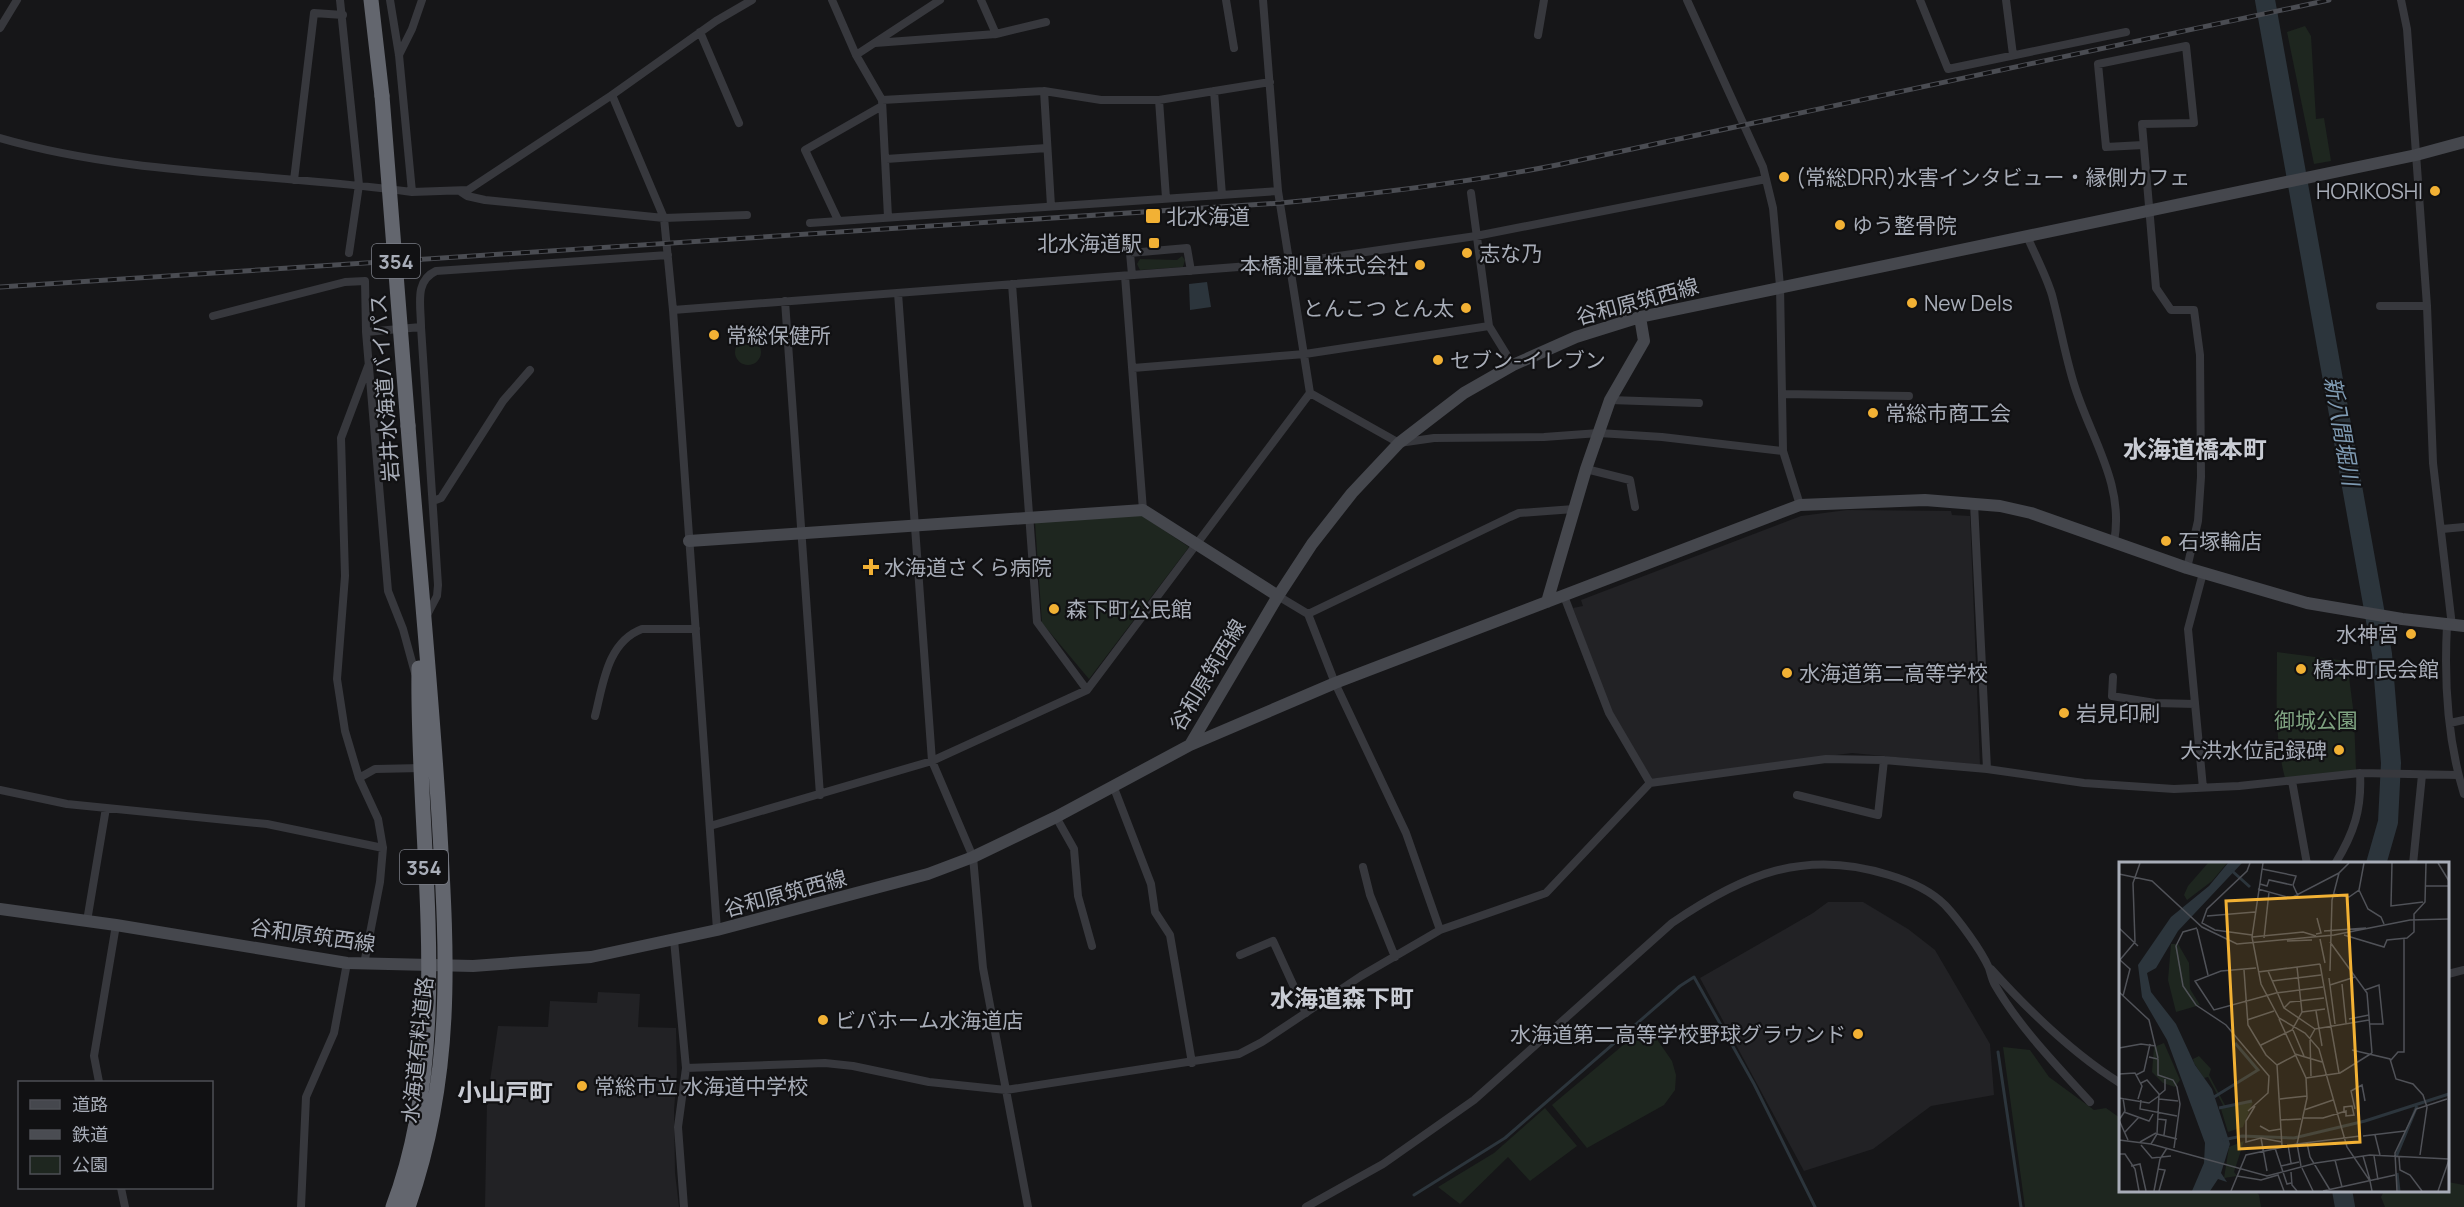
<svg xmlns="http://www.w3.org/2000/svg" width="2464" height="1207" font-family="Manrope,'Noto Sans JP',sans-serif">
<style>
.built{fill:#222225}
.green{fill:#1e261f}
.water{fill:#2c353c}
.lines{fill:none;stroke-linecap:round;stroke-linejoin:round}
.stream{stroke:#2c353c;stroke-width:3}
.river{stroke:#2c353c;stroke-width:20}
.street{stroke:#37383d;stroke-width:8}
.secondary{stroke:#45474d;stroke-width:12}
.highway{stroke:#63666e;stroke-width:15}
.rail-casing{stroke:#4a4c52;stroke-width:5}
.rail{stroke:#111113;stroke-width:3;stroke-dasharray:9;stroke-linecap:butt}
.highway-bridge{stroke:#63666e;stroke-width:15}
.poi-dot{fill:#f2b134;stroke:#111113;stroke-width:2}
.labels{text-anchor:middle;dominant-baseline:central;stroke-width:4.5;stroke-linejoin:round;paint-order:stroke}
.shield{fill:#111113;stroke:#7b7e86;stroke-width:1.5}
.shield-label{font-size:20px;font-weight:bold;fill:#a8adb8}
.poi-label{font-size:21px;fill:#a8adb8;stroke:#111113;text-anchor:start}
.street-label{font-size:21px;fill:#a8adb8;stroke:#111113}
.park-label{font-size:21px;fill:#7fa381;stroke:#111113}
.water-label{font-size:22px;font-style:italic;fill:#7f9bb3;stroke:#111113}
.quarter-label{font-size:24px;font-weight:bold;fill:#c9ccd4;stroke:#111113}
.inset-river{fill:none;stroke:#2c353c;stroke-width:3}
.inset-road{fill:none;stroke:#505258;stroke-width:1.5}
.view{fill:#f2b134;fill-opacity:0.15;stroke:#f2b134;stroke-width:3}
.inset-edge{fill:none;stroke:#a8adb8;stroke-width:3}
</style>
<rect width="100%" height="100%" fill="#161618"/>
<!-- built -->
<path class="built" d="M1847,510l104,1 1,4 18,1 10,249 -128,-12 -201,26 -41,-71 -37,-100 10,-2 -2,-6 220,-84z
M1828,902h35l45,27 27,21 55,94 4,51 -63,11 -58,43 -69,22 -104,-193 113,-65z
M598,992l42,2 -2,33 38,1 1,44 -3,38 1,63 4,34h-194l2,-106 11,-75 50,1 2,-26 47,2z"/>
<!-- green -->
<path class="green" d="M2305,26l6,10 5,83 8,-1 7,43 -17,3 -27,-132z
M1182,256l3,4 -2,7 -43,3 -3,-6 3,-5 37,1z
M735 352a13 13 0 1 1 26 0a13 13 0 1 1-26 0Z
M1141,515l48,32 -100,132 -47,-56 -7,-101z
M2277,652l70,9 7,55 2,54 -71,8c-11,-41 -8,-84 -8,-126z
M1647,1025l25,36 4,14 -1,15 -11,15 -77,43 -35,-43z
M2003,1047l27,3 19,27 45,33 12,-2 14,10v72l135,1 4,4 2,12h-236z
M1545,1108l32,38 -47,35 -22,-24 -48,47 -22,-17 56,-34z
M2448,1182l16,3v22h-79l-4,-10 3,-6 64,-1z"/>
<!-- water -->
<path class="water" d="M1207,282l4,25 -21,3 -1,-26z"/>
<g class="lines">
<!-- stream -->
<path class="stream" d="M1998,1052l23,155
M1414,1195l91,-57 175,-152 14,-9 60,107 61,123"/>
<!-- river -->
<path class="river" d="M2265,0l117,654 9,109 -3,59 -12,42
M2342,1190l3,17"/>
<!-- street -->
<path class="street" d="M340,0l19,185 -10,68
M390,0l9,55 13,137
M832,0l24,55 26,45 6,117
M981,0l15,34
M1226,0l8,48
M1687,0l76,167 10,41 7,78 3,165 17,54
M1920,0l28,69 178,-37
M2006,0l7,55
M2401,0l6,29 20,277 6,157 19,163
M0,28l17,-28
M700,32l39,91
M1538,35l6,-35
M875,43l121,-9 50,-12
M399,55l13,-26 10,-29
M856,55l84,-55
M1044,91l7,115
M1214,91l8,104
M612,95l52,123 9,92 44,620
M882,100l162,-9 57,9h58l111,-18
M1159,100l7,98
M0,138c131,38 277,35 412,54l56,-2 144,-95 104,-74 36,-21
M2143,145l-37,2 -8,-83 88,-18 8,77 -52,1 14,164 15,22h23l6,45 1,122 -3,44 -11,47
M886,159l161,-11
M294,180l20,-167 29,2
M461,192l6,4 18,4 179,18 83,-3
M1471,193l18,133 24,39
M838,220l-33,-70 77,-44
M810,223l468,-32
M2027,236c8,19 19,39 25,59 8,30 13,60 22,89 16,53 51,100 40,158
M1132,275l-2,-22 57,-5 4,23
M1125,276l18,234
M1012,284l25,338 50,68
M898,293l34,468 41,96 10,111 45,239
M785,301l35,494
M2380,306h47
M673,310l617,-47 186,-27 290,-57
M213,316l132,-34 20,-1 1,51
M1133,368l172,-14 184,-28
M1310,393l89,50 35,-5 110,-1 55,-4 63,4 121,14
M1782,394l127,2
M1610,400l89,3
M1586,469l44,11 5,27
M433,501l8,-3 62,-97 27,-31
M1974,503l13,266
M2442,529l22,-2
M2203,573l-15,56 15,159
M1278,596l30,18 27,69 71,150 34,97
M1564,596l45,117 41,70
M1308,614l202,-97 9,-4 55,-4
M426,617l11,-21 1,-11 -17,-258c0,-22 -7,-46 15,-56l232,-16
M2447,625c-3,57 0,114 17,169
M415,673l-12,-44 -15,-38 -22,-259 55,-5
M2113,677l-1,19 43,7 40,1
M595,716c8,-31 12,-74 47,-87h54
M2450,723l14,-3
M359,778l16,-9 47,-1
M2292,781l15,83
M1114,788l37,96 4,28 15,23 22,128
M0,790l67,14 200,20 116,24
M1797,795l81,20 6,-55
M1056,817l18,32 4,47 14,50
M710,826l222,-65 155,-71 223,-297 -32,-202 -15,-191
M2335,864c19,-31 27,-55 25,-91
M2413,864l9,-89
M1363,867l7,28 25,62
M87,921l19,-113
M674,940l12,128 -8,59 6,80
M1240,955l33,-14 33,72
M364,964l16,-82 3,-34 -5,-29 -19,-41 -14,-47 -8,-52 8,-103 -4,-138 29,-77
M1991,969c38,42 81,84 129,114
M2448,974l16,-4
M686,1068l139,-5 28,3 76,16 77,8 233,-36 23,-12 99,-66 79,-46 106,-37 104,-110 176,-24 58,1 103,9 97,14 90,6 65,-3 121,-13 98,2
M99,1082l-5,-26 22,-131
M121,1188l4,19
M301,1207l5,-110 28,-64 13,-70
M1306,1207l77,-43 91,-64 198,-177c70,-48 132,-75 217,-48 20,6 41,15 56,30 14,15 36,45 44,63 2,6 3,12 6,17 25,43 62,81 95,117"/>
<!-- secondary -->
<path class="secondary" d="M689,541l454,-31 135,86
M1547,602l39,-133 24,-69 34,-59 -4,-24
M1190,745l145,-62 465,-178 125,-5 75,6 31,7 156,55 120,35 95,16 62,7
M0,909l116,16 231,38 126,3 118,-9 126,-27 211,-56 45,-17 83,-40 134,-72 88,-149 34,-52 40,-51 47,-50 65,-50 49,-28 63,-28 64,-20 776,-162 48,-13"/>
<!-- highway -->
<path class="highway" d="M371,0l11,96
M408,426c10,130 23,260 31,390 8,139 16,257 -31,391
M393,1207c63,-166 23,-364 26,-539"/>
<defs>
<path id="rail" d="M0,287l1281,-84c93,-9 184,-20 276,-38l772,-165"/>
</defs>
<!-- rail casing -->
<use href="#rail" class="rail-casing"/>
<!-- rail -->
<use href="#rail" class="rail"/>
<!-- highway-bridge -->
<path class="highway-bridge" d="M382,96l26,330"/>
</g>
<!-- markers -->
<g class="poi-dot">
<circle cx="1784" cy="177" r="6"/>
<circle cx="2435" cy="191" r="6"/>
<rect x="1145" y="208" width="16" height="16" rx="3"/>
<circle cx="1840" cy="225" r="6"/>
<rect x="1148" y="237" width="12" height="12" rx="3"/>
<circle cx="1467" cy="253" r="6"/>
<circle cx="1420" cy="265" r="6"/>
<circle cx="1912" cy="303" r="6"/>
<circle cx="1466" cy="308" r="6"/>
<circle cx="714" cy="335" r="6"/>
<circle cx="1438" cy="360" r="6"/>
<circle cx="1873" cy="413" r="6"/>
<circle cx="2166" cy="541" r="6"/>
<path d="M868 558h6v6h6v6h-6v6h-6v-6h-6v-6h6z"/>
<circle cx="1054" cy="609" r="6"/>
<circle cx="2411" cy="634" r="6"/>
<circle cx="2301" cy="669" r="6"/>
<circle cx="1787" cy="673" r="6"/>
<circle cx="2064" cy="713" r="6"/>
<circle cx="2339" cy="750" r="6"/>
<circle cx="823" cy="1020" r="6"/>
<circle cx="1858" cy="1034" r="6"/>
<circle cx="582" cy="1086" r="6"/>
</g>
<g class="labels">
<!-- shield labels -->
<g class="shield">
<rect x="372" y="244" width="48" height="34" rx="4.5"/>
<rect x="400" y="850" width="48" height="34" rx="4.5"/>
</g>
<g class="shield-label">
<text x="396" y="261">354</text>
<text x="424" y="867">354</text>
</g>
<!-- poi labels -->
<g class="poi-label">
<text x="1796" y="177">(常総DRR)水害インタビュー・縁側カフェ</text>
<text x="2423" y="191" text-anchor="end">HORIKOSHI</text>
<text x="1166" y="216">北水海道</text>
<text x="1852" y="225">ゆう整骨院</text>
<text x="1142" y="243" text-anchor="end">北水海道駅</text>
<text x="1479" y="253">志な乃</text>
<text x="1408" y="265" text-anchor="end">本橋測量株式会社</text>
<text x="1924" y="303">New Dels</text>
<text x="1454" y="308" text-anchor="end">とんこつ とん太</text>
<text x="726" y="335">常総保健所</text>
<text x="1450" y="360">セブン-イレブン</text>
<text x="1885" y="413">常総市商工会</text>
<text x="2178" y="541">石塚輪店</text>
<text x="884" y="567">水海道さくら病院</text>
<text x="1066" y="609">森下町公民館</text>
<text x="2399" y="634" text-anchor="end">水神宮</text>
<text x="2313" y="669">橋本町民会館</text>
<text x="1799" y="673">水海道第二高等学校</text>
<text x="2076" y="713">岩見印刷</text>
<text x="2327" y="750" text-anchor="end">大洪水位記録碑</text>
<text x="835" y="1020">ビバホーム水海道店</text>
<text x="1846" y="1034" text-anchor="end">水海道第二高等学校野球グラウンド</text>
<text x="594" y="1086">常総市立 水海道中学校</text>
</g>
<!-- street labels -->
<g class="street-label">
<text transform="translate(1637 301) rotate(-15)">谷和原筑西線</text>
<text transform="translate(384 388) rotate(-94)">岩井水海道バイパス</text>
<text transform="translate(1207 675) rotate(-59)">谷和原筑西線</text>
<text transform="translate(785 893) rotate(-15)">谷和原筑西線</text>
<text transform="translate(313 935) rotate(8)">谷和原筑西線</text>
<text transform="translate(417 1050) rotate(-84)">水海道有料道路</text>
</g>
<!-- park labels -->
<g class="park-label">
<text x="2316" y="720">御城公園</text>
</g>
<!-- water labels -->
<g class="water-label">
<text transform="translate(2342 431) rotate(80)">新八間堀川</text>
</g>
<!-- quarter labels -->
<g class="quarter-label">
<text x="2195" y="448">水海道橋本町</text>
<text x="1342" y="997">水海道森下町</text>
<text x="505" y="1091">小山戸町</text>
</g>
</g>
<!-- overview -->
<g transform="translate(2119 862)">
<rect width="330" height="330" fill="#161618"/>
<path d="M89,1h19l-15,18 -25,19 -3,-5 4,-9zM52,82h7l11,19 1,26 10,16 -24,7 -8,-32zM45,181l16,37 -5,7 -12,-4 -11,-11 2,-25zM80,194l12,13 -2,6 17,32 27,-5 -10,25 -15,5 -7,-23 3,-2 -16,-30 -4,1 -10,-15 -1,-4zM125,279l-10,31 3,4 -13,2 5,-31z" fill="#1e261f"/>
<path d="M109,1h14l-64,68 -22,37 -9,5 4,19 25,32 19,41 17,24 18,55 -9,29 6,9 -9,-3 -8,12h-18l12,-28 1,-20 -38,-103 -25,-43 -4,-32 33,-48 38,-31z" fill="#2c353c"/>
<path class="inset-river" d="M112,8l19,17M95,235l44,-27 -23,-27M100,246l33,-7M104,278l19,-4 52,2 71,-17 84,-27M277,295l21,-51M278,311l2,18"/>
<path class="inset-road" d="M131,1l-3,8 -40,38 -5,14 13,7 37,5M144,1l-11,74 9,47 18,34 26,15 14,16 28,98 23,34 2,10M273,1l-1,43 32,-4M319,1l11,18M143,7l34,7 -3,9 5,11M0,12l33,7 50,46 35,17 97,-9 76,-15 39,-1M141,22l7,2 2,-6 23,5M306,24h24M139,27l33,9 48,-25M240,28l9,19 13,8 3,7M215,32l15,3 10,-7 5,-27M88,54l48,-4M0,66l19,18M78,66l-14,4 -7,14 7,40 13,19 30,20 43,51 -1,17 -20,18M78,67l11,46M205,69l42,-3M197,72l5,-1 -4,-15M225,73l40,12 3,-7 20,-2 7,-6v-18l11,-12 1,-39M133,75l51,-5 13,4M145,76l5,-46M201,77l5,24M168,79l25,-1M211,80l37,51 5,60M1,98l10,9 -7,27M0,99l16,-19 -2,-59 7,-20M201,102l19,109M137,106l-35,3 -26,10 19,29 62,-17 47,-6M125,108l4,55 18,30 11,10 5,81M149,109l16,37 31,21 54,-9M211,109l2,-71 7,-27 10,-10M139,110l62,-8M210,116l6,46M153,119l49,-6M223,122l4,39M211,123l25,-8M246,128l14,-5 4,39h-14M0,130l30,28 9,38M165,146l6,-6 34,-4M197,149l6,35M183,150l23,-3M160,157l27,59 1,20 -10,46 4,22M230,157l20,-4M128,158l27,-9M174,168l11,26M142,183l31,-15 10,-18 -5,-45M0,186l22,-4 15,2M233,188l38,9 6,20 17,5 10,11 4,12 -7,48M176,192l27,8M30,195l9,2v16l15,5 4,7 3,17 -6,44M272,198l7,-8h6v-113M158,203l19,-10M330,205v39M0,212l16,-1 7,13 -4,13M17,213l8,-4 6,-27M192,214l-1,-38 5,-9M187,216l34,-5 32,-20M22,221l6,-3 12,14 -2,40 -6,10M40,233l6,-5v-11M0,236l30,5 10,-7M40,237l19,2M161,237l27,-3M22,238l-1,9 37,7M136,244l-9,15v21l15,-4 21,4M236,247l-4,-18 11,-6 3,16M185,248l29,-10M5,250l25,9 4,-7M183,256h21l23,-7v5l8,-1 -2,-9 -8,1v4M39,257l8,1 -2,15M0,258l9,20M0,258l6,-9 -2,-13M161,258l21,-1M141,264l9,5 12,-2M6,270l14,-15M38,272l20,5M256,273l5,20M244,274l42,-5M142,276l6,33M0,278l32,4 116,32 49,-13 54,-8 79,4M21,280l16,-9M188,281l3,14 20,33M178,282l63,-8M22,283l11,13 19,-2M169,283l3,18M156,286l12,36 4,-1M0,292h6l10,15 4,22M244,294l7,24M255,294l4,24M280,295l1,13 10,5 12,16M216,298l7,27M12,304l9,-2 6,27M162,304l18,-4M183,306l11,23M39,307l7,1 -6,21M172,310l1,13 5,6M118,314l24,4 17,-5 6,16M35,329l6,-32 7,-11M112,329l15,-36 51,-11M204,329l72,-16M278,329l-2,-38 21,-44 31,-10M319,329l11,-31"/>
<path class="view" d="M228,33l13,247 -121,7 -13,-248z"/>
<rect width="330" height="330" class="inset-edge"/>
</g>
<!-- legend -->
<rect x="18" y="1081" width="195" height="108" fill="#111113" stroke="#4d4f55" stroke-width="1.5"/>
<rect x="30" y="1100" width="30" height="9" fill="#45474d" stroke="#4d4f55" stroke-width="1.5"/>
<text x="72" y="1111" font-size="18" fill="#a8adb8">道路</text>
<rect x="30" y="1130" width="30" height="9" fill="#4a4c52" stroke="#4d4f55" stroke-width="1.5"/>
<text x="72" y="1141" font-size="18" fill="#a8adb8">鉄道</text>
<rect x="30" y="1156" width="30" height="18" fill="#1e261f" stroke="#4d4f55" stroke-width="1.5"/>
<text x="72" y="1171" font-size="18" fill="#a8adb8">公園</text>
</svg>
